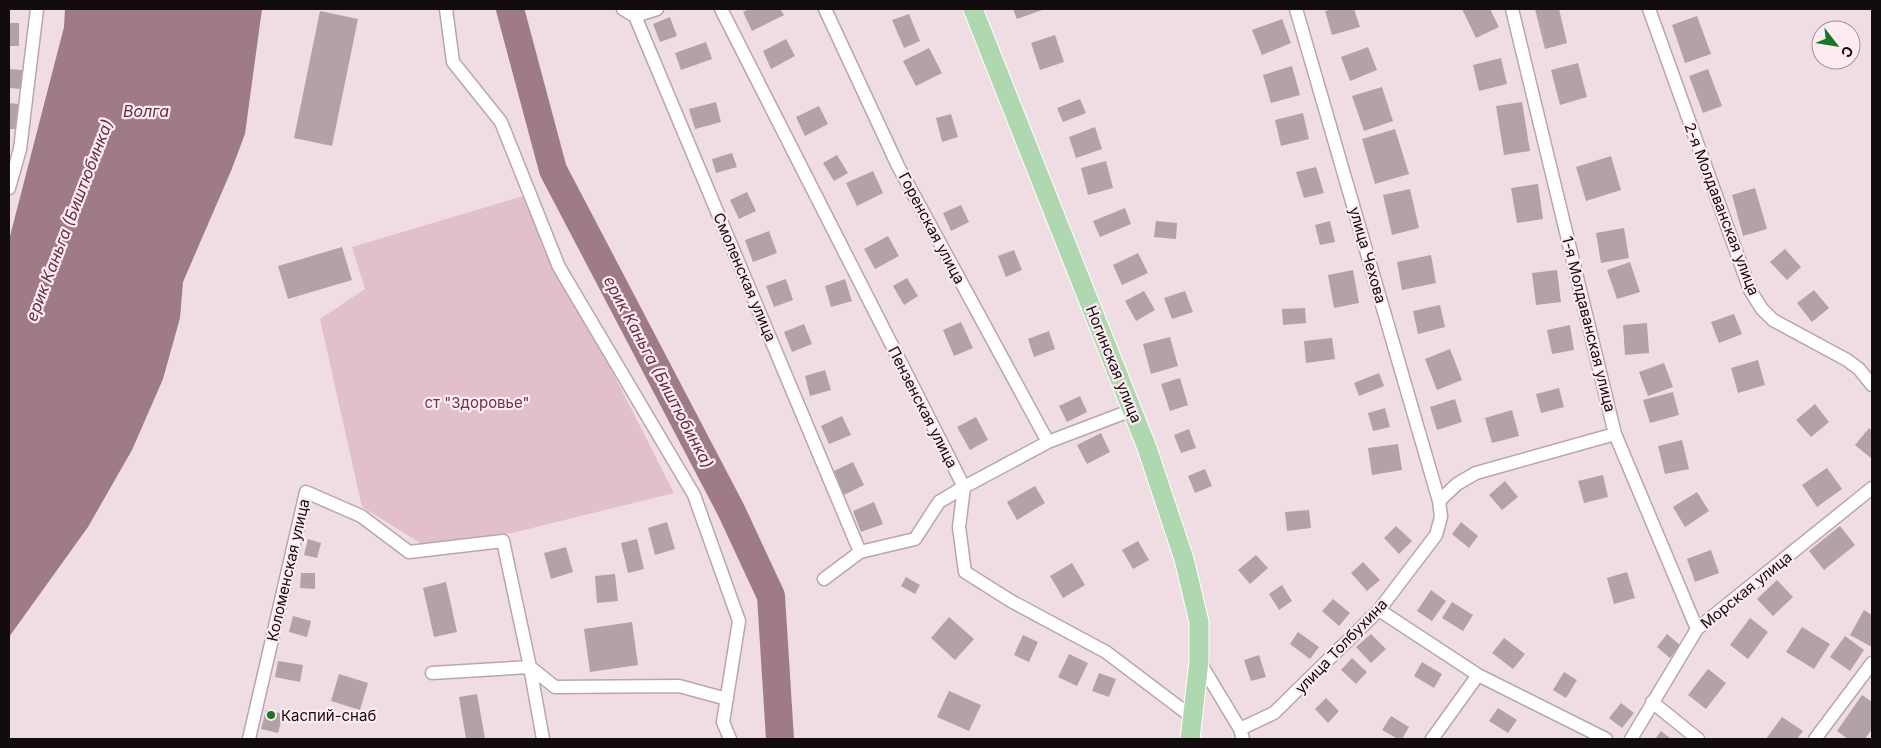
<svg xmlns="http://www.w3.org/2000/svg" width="1881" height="748" font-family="Inter,sans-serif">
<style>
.green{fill:#e1bfcc}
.water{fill:#9f7b89}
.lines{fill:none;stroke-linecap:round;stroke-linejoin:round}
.river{stroke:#9f7b89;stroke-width:28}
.building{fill:#b3a1a8}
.minor-casing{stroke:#b9a6ad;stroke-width:15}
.primary-casing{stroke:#fff;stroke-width:21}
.minor{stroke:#fff;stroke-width:12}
.primary{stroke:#afd8b0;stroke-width:19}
.poi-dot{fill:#187626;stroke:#feeaf1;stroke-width:2}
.labels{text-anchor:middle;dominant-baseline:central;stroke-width:4.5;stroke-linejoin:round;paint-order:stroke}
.street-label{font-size:15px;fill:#120c0e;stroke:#feeaf1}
.park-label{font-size:15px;fill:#67354b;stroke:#feeaf1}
.poi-label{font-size:15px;fill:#120c0e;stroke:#feeaf1;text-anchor:start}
.water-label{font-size:16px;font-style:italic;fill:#602e45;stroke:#feeaf1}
</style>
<rect width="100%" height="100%" fill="#f0dde4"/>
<!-- green -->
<path class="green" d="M523,196l151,297 -239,59 -73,-45 -42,-188 45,-30 -13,-42z"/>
<!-- water -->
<path class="water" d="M65,9h197l-17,125 -14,37 -48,111 -3,36 -17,61 -31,71 -44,77 -79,110v-397l55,-213z"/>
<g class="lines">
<!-- river -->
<path class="river" d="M510,9l43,161 178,340 40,86 9,143"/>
</g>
<!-- building -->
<path class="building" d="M749,9h31l4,6 -32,16 -9,-19z
M1013,9h32l-28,10z
M1333,9h21l6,18 -28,8 -7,-24z
M1462,9h28l9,18 -23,11z
M1535,9h24l8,34 -22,6z
M320,11l38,8 -26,127 -38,-8z
M909,14l11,27 -16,7 -12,-28z
M1697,16l14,38 -26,9 -13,-38z
M670,17l7,19 -17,6 -7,-18z
M1282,19l9,24 -29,12 -10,-25z
M9,23h10v23h-10z
M1055,35l9,27 -24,8 -9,-27z
M786,39l9,17 -24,13 -8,-18z
M706,42l6,17 -31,11 -6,-17z
M1368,47l9,23 -27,11 -9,-24z
M929,48l13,25 -26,13 -13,-25z
M1501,58l6,26 -28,7 -6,-26z
M1578,63l9,34 -27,8 -9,-35z
M1292,66l8,29 -29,8 -8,-28z
M9,69l13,1 -1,19 -12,-1z
M1708,69l14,37 -19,7 -14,-37z
M1382,87l11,34 -29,10 -12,-35z
M1080,99l6,14 -23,9 -6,-14z
M716,102l5,20 -26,7 -6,-20z
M1522,102l8,49 -26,4 -8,-49z
M9,103l10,1 -1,25h-9z
M819,106l9,18 -23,12 -9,-19z
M1303,113l6,26 -28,7 -6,-26z
M951,114l7,23 -16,5 -6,-24z
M1095,127l7,22 -26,9 -7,-21z
M1395,129l14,45 -34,10 -13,-45z
M732,153l5,14 -21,6 -4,-14z
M837,155l11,18 -14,8 -11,-18z
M1611,156l10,34 -35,11 -10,-34z
M1106,161l7,27 -25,7 -7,-27z
M1316,167l8,26 -20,5 -8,-26z
M873,171l10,22 -26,13 -11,-23z
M1538,184l5,35 -26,4 -6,-35z
M1755,188l12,41 -24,7 -11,-41z
M1410,189l9,39 -27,7 -9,-40z
M747,192l9,19 -17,8 -9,-19z
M961,205l8,17 -18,9 -8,-18z
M1125,208l6,16 -31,13 -7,-16z
M1156,221l21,2 -1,16 -22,-2z
M1330,221l5,21 -15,3 -5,-20z
M1624,228l5,30 -28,5 -5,-30z
M769,231l8,22 -24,9 -8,-22z
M888,236l11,20 -24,13 -11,-20z
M342,247l10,33 -64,19 -10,-33z
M1785,249l16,18 -14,13 -17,-18z
M1014,250l8,20 -16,7 -8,-21z
M1138,253l10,20 -26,12 -9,-20z
M1431,255l5,28 -34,7 -5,-28z
M1630,262l10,30 -23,7 -10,-29z
M1353,270l6,33 -25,5 -6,-33z
M1557,270l4,32 -25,3 -4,-32z
M907,278l11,18 -14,9 -11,-19z
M786,279l7,21 -19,7 -8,-21z
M845,279l7,22 -21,6 -6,-21z
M1814,290l15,18 -17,14 -15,-19z
M1144,291l11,19 -19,11 -11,-20z
M1185,291l8,21 -21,7 -8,-21z
M1440,305l5,22 -27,7 -5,-23z
M1305,308l1,15 -23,2 -1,-16z
M1734,314l8,20 -23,9 -8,-21z
M961,322l12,26 -19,8 -11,-26z
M1647,323l2,30 -24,2 -2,-30z
M804,324l8,20 -20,8 -8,-20z
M1570,325l4,25 -22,4 -5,-24z
M1049,331l6,18 -21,8 -6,-18z
M1170,337l8,29 -27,8 -8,-30z
M1332,338l3,21 -29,4 -2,-22z
M1450,349l12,31 -25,10 -12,-31z
M1758,360l7,25 -27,8 -7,-25z
M1664,363l9,24 -25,9 -9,-24z
M825,370l6,20 -21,6 -5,-20z
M1379,373l5,13 -25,10 -5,-13z
M1180,378l8,27 -18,6 -9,-27z
M1559,388l5,19 -23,6 -5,-19z
M1673,392l6,23 -29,8 -7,-23z
M1080,396l7,16 -20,10 -8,-16z
M1455,399l7,23 -25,8 -7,-23z
M1815,404l14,18 -18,15 -15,-17z
M1385,408l5,19 -17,4 -5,-18z
M1512,410l7,26 -27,7 -7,-25z
M842,416l9,19 -22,9 -8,-18z
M976,417l12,23 -18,10 -13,-23z
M1869,428l3,3v28l-17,-14z
M1189,429l7,19 -15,5 -7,-18z
M1101,433l9,19 -23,12 -10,-19z
M1682,440l7,29 -24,5 -7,-28z
M1398,444l4,26 -30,5 -4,-27z
M853,462l11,23 -20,10 -10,-24z
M1827,468l15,21 -25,18 -15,-22z
M1205,469l7,17 -17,7 -7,-17z
M1603,475l5,22 -24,6 -6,-22z
M1505,481l13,16 -16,13 -13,-15z
M1035,486l10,17 -28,17 -10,-18z
M1697,492l12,19 -24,16 -12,-20z
M874,502l9,22 -22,8 -8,-21z
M1309,510l2,18 -24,3 -2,-19z
M667,522l8,27 -20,6 -7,-27z
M1461,522l17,14 -9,12 -17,-14z
M1396,526l16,15 -13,13 -15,-16z
M1840,526l15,19 -31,25 -15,-19z
M308,539l13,4 -4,15 -13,-3z
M637,539l7,30 -16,4 -7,-30z
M1138,541l11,19 -16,9 -11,-19z
M566,547l7,25 -22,7 -7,-26z
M1711,550l8,23 -24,9 -8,-23z
M1256,555l12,13 -18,16 -12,-14z
M1363,562l17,18 -13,11 -16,-18z
M1072,563l13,22 -22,13 -13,-22z
M1627,572l8,26 -21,6 -7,-26z
M301,573h14v16l-15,-1z
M615,574l3,27 -21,2 -2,-27z
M906,577l14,8 -5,9 -14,-8z
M1777,580l16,17 -20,19 -16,-17z
M446,582l11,50 -23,5 -11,-49z
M1282,585l10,16 -13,9 -10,-16z
M1431,590l15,11 -14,20 -15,-10z
M1333,599l17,14 -11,13 -17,-15z
M1452,602l21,13 -10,16 -21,-13z
M1864,610l8,5v32l-22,-12z
M293,616l18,5 -4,16 -18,-5z
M949,617l25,22 -19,21 -24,-22z
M1750,618l18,14 -20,27 -18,-14z
M632,622l6,43 -48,7 -6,-43z
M1802,627l28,17 -16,25 -28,-17z
M1298,632l21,15 -9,12 -20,-15z
M1371,634l15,15 -15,14 -15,-16z
M1667,634l13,11 -10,13 -13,-11z
M1023,635l15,7 -9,20 -15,-7z
M1845,636l19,14 -14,21 -20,-14z
M1504,638l21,16 -12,15 -21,-16z
M1069,654l19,9 -11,23 -19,-9z
M1259,655l7,22 -15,4 -7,-21z
M1352,658l15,14 -11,12 -15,-14z
M278,661l25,4 -3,17 -25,-5z
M1422,662l20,12 -8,14 -20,-12z
M1708,669l18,14 -20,26 -18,-14z
M1564,672l13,8 -11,18 -13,-8z
M1099,673l17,6 -7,18 -17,-6z
M339,674l29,9 -8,27 -29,-9z
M949,691l32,14 -12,26 -32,-14z
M477,694l8,44 -19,1 -7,-42z
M1862,695l10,7v27l-7,10h-17l-11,-8z
M1326,698l13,13 -11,12 -13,-14z
M1621,703l13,10 -12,15 -13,-10z
M1498,708l19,12 -9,13 -19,-12z
M266,710l17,4 -5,19 -17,-4z
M1391,716l18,11 -7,12h-4l-16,-9z
M1782,717l21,14 -6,8h-31z
M1661,731l10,8h-16z"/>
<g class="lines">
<defs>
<path id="minor" d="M446,9l7,53 48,60 58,145 135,228 45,126 -16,101 7,17
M623,9l12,7 225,536
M721,9l243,478 -5,40 6,45 46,29 95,51 86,65
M825,9l73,157 150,276
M1296,9l143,492
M1512,9l103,425 82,195
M1649,9l101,281 12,19 11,11 74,40 12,9 13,16
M635,16l22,-7
M9,188l11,-39 17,-140
M824,579l36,-27 55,-13 24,-37 25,-15 84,-45 84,-32
M1379,610l99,65 128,64
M1199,661l41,68 3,10
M432,673l98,-6 25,20 124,-1 48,13
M1652,702l46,37
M1240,729l34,-16 105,-103 57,-75 5,-18 -2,-16 18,-17 19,-11 139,-39
M249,739l57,-247 55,24 48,36 94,-11 27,126 13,72
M1432,739l46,-64
M1631,739l66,-110 175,-141
M1815,739l57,-76"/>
<path id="primary" d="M973,9l174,439 37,111 15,63v39l-9,78"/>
</defs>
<!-- minor casing -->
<use href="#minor" class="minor-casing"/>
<!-- primary casing -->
<use href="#primary" class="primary-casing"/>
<!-- minor -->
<use href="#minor" class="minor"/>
<!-- primary -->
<use href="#primary" class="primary"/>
</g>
<!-- markers -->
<circle class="poi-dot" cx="271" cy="715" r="5"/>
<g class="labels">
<!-- street labels -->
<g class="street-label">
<text transform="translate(1722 209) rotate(69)">2-я Молдаванская улица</text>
<text transform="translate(932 228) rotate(62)">Горенская улица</text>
<text transform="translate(1368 255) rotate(74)">улица Чехова</text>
<text transform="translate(745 277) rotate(67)">Смоленская улица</text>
<text transform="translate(1589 324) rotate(76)">1-я Молдаванская улица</text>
<text transform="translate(1114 364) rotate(68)">Ногинская улица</text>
<text transform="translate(923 407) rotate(63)">Пензенская улица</text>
<text transform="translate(288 570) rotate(-77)">Коломенская улица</text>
<text transform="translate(1746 590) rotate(-39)">Морская улица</text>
<text transform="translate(1341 646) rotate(-46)">улица Толбухина</text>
</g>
<!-- park labels -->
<g class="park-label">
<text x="477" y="402">ст "Здоровье"</text>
</g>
<!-- poi labels -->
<g class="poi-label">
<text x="281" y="715">Каспий-снаб</text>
</g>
<!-- water labels -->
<g class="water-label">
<text x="146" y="111">Волга</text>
<text transform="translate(69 220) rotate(-69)">ерик Каньга (Биштюбинка)</text>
<text transform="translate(659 372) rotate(62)">ерик Каньга (Биштюбинка)</text>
</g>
</g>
<!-- border -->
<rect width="1881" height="748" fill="none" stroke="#120c0e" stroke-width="20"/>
<!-- north arrow -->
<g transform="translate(1836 45) rotate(121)"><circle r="24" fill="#feeaf1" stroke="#a09196"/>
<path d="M0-4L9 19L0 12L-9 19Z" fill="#187626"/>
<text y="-8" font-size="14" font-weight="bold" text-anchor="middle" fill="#120c0e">С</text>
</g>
</svg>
